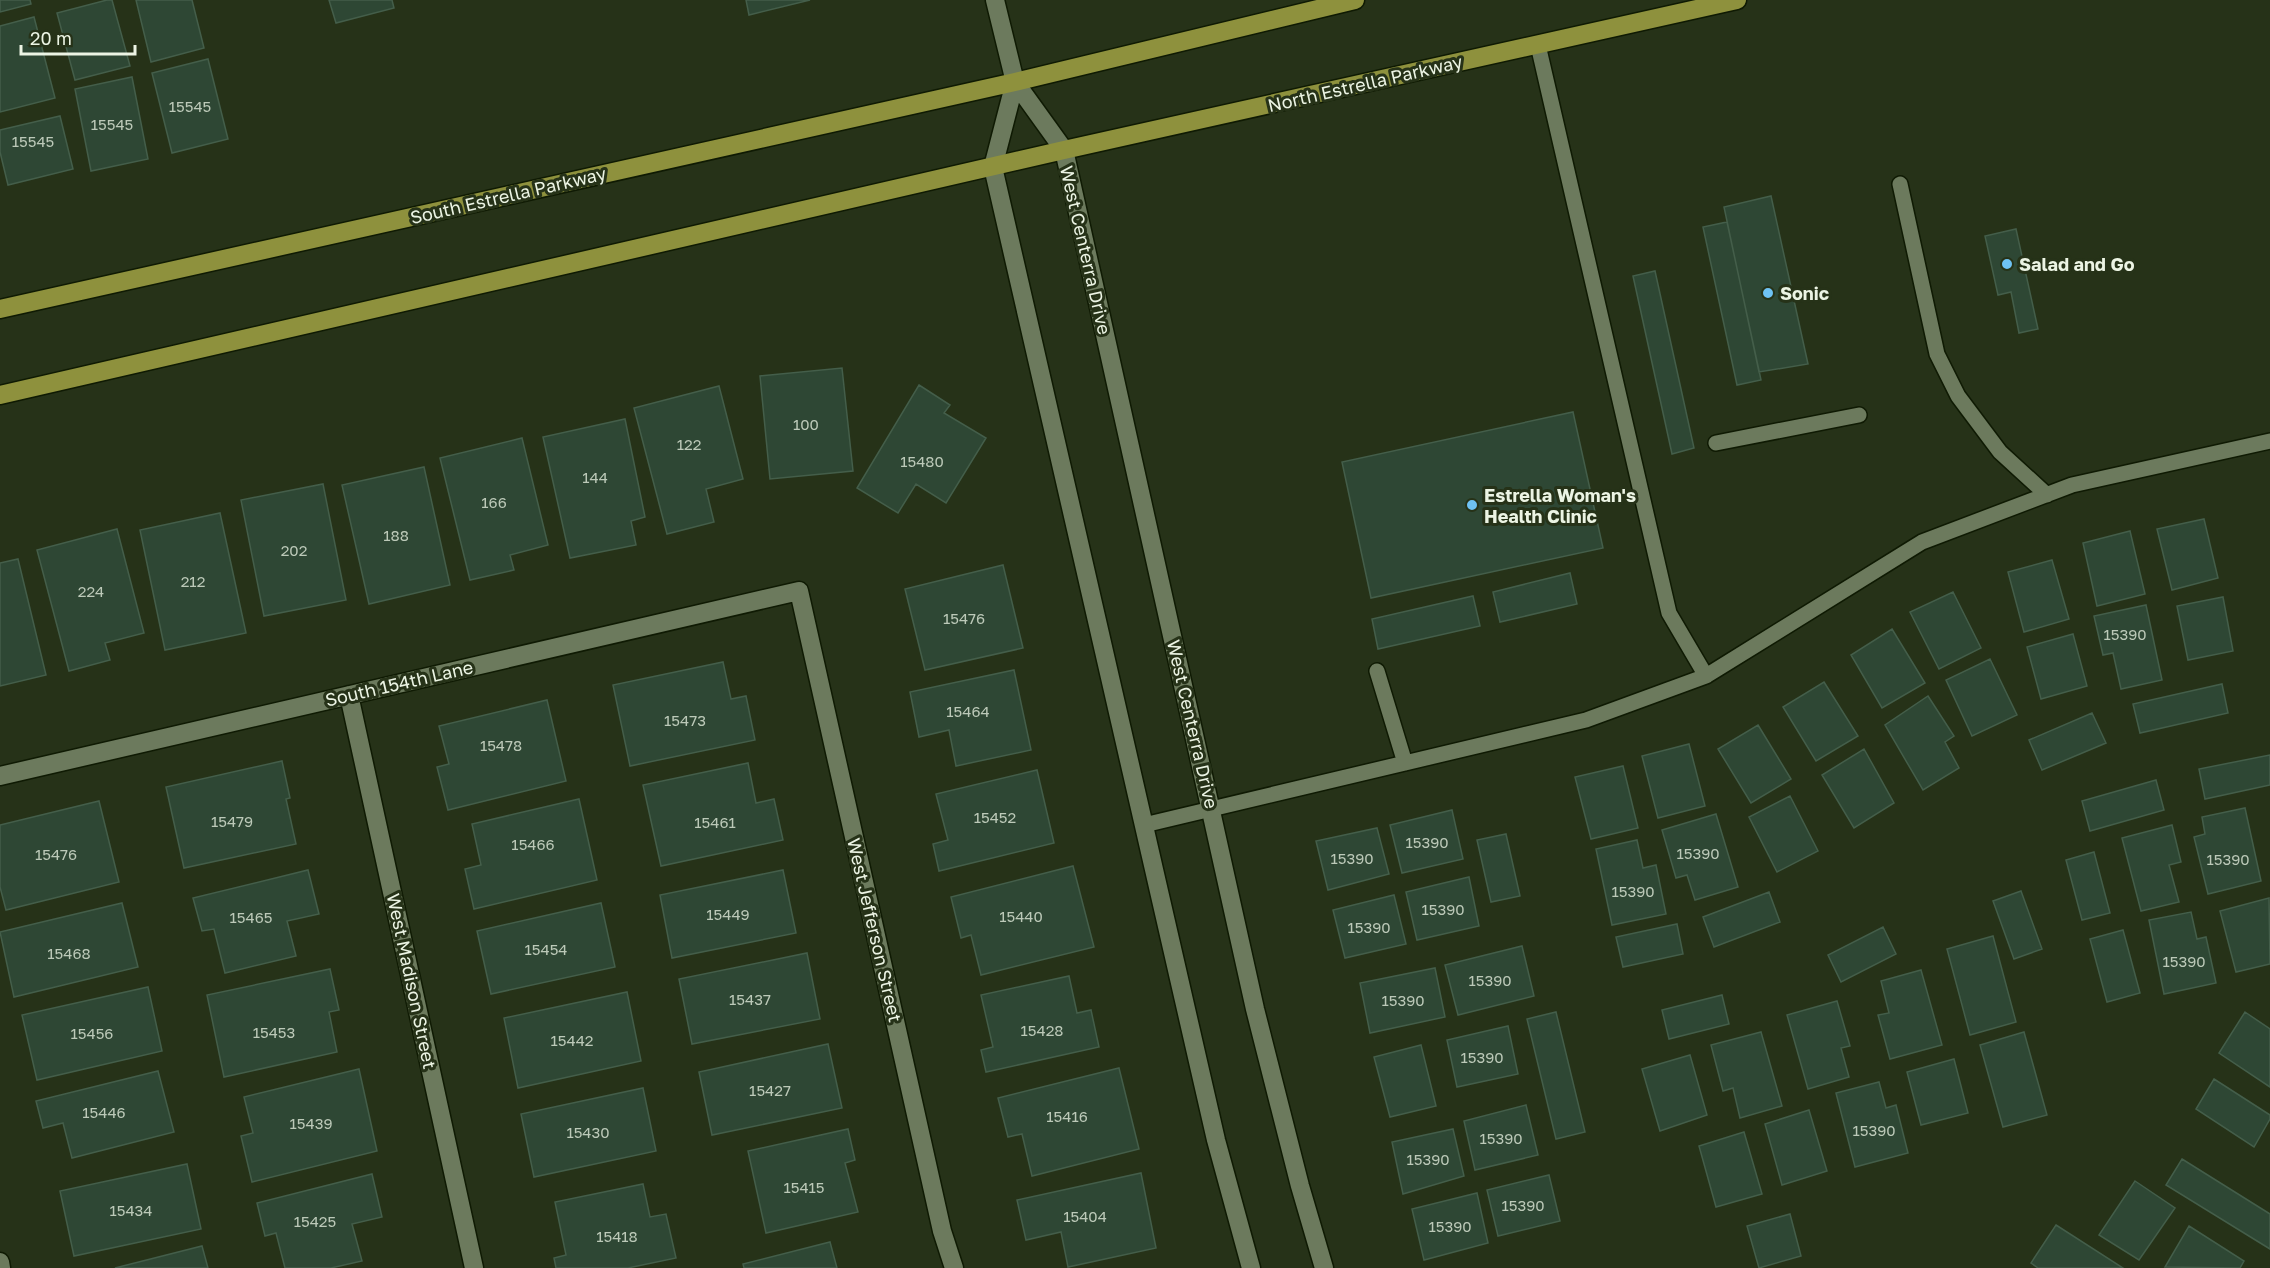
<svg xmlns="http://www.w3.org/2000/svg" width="2270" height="1268" font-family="'Golos Text',sans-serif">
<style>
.building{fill:#2e4734;stroke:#445e4a;stroke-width:1.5}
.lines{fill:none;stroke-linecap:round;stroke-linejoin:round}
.service-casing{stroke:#0f1a03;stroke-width:18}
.minor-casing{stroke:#0f1a03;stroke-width:21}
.tertiary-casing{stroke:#0f1a03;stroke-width:21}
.primary-casing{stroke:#0f1a03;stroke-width:21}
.service{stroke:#6c7a5d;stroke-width:15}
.minor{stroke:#6c7a5d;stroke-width:18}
.tertiary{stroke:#6c7a5d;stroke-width:18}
.primary{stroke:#8e913d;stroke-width:18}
.poi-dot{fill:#6ec2f3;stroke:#263218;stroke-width:2}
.labels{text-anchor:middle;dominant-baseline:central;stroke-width:6;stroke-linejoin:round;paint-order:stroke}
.number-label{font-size:15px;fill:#bcc9b8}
.street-label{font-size:18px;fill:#ecf4e4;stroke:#263218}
.poi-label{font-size:18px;font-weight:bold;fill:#ecf4e4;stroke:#263218;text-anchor:start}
</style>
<rect width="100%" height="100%" fill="#263218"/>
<!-- building -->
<path class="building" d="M0,0h30l1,4 -31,8z
M107,0h5l18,66 -55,14 -18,-67z
M136,0h56l12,48 -53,14z
M329,0h63l2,8 -58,15z
M746,0h64l-61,15z
M34,17l21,81 -55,14v-86z
M208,59l20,80 -56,14 -20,-80z
M132,77l16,82 -57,12 -16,-82z
M60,116l13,53 -65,16 -8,-33v-22z
M1771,196l37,168 -49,8 -35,-165z
M1727,222l34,158 -24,5 -34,-158z
M2016,229l22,100 -19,4 -8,-41 -13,3 -13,-59z
M1655,271l39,177 -22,6 -39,-178z
M842,368l11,103 -83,8 -10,-103z
M919,385l31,20 -6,8 42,25 -40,65 -30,-19 -18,29 -41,-25z
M719,386l24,93 -37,10 8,33 -47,12 -33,-126z
M1573,412l30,136 -232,50 -29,-136z
M625,419l20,98 -14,4 5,24 -66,13 -27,-121z
M522,438l26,107 -38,10 4,15 -44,10 -30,-122z
M424,467l26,118 -81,19 -27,-119z
M323,484l23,116 -82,16 -23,-116z
M220,513l26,120 -81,17 -25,-120z
M2204,519l14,59 -46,12 -15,-61z
M117,529l27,104 -39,10 5,17 -41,11 -32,-121z
M2130,531l15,63 -48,12 -14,-63z
M18,559l28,116 -46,11v-123z
M2052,560l17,59 -45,13 -16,-60z
M1003,565l20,83 -98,22 -20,-81z
M1570,573l7,31 -77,18 -7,-30z
M1953,592l28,56 -42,21 -29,-57z
M1473,596l7,30 -102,23 -6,-30z
M2223,597l10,54 -45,9 -11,-54z
M2146,605l16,75 -41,9 -8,-36 -10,2 -9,-39z
M1892,629l33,54 -43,25 -31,-53z
M2073,634l14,52 -46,13 -14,-52z
M1990,659l27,56 -45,21 -26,-56z
M723,662l8,37 15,-3 9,44 -125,26 -17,-81z
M1014,670l17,80 -75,16 -7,-36 -30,7 -9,-45z
M1824,682l34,54 -42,25 -33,-54z
M2222,684l6,29 -88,20 -7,-29z
M1928,696l26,40 -9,6 14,26 -36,22 -38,-65z
M547,700l19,81 -118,29 -11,-43 12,-3 -10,-38z
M2092,713l14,30 -64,27 -13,-30z
M1758,725l33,54 -40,24 -33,-54z
M1689,744l16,62 -47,12 -16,-62z
M1864,749l30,54 -40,25 -32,-53z
M2270,755v30l-65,14 -6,-30z
M282,761l8,37 -4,1 10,45 -112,24 -18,-81z
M748,763l8,40 18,-4 9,41 -122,26 -18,-81z
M1623,766l15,62 -47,11 -16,-62z
M1037,770l17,73 -115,28 -6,-27 15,-4 -12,-46z
M2156,780l8,30 -74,21 -8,-30z
M1790,796l28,55 -41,21 -28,-55z
M579,799l18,81 -123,29 -9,-40 16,-4 -9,-41z
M99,801l20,81 -113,28 -6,-23v-62z
M2245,808l16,73 -53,13 -14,-57 11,-3 -3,-17z
M1452,810l11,49 -61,14 -12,-48z
M1716,814l22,73 -43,13 -8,-25 -11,3 -14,-48z
M2172,825l9,37 -12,3 10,37 -38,9 -19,-73z
M1377,828l12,46 -61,16 -12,-49z
M1506,834l14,62 -29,6 -14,-62z
M1637,840l6,28 13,-3 10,49 -54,11 -16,-76z
M2094,852l16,61 -28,7 -16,-60z
M1073,866l21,81 -113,28 -10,-40 -10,3 -10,-41z
M308,870l11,44 -32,7 9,35 -71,17 -11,-44 -12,2 -9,-33z
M783,870l13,63 -124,25 -12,-63z
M1469,877l10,49 -62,14 -11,-48z
M2021,891l21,58 -28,10 -21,-58z
M1769,892l11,30 -66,25 -11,-30z
M1394,895l12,49 -61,14 -12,-48z
M2269,898l1,66 -34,8 -16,-61z
M122,903l16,64 -124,30 -14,-65z
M601,903l14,64 -124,27 -14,-63z
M2191,912l6,27 9,-2 10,46 -52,11 -15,-74z
M1677,924l6,30 -60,13 -7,-30z
M1883,927l13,27 -55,28 -13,-27z
M2123,930l17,63 -33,9 -17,-63z
M1993,936l23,86 -46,13 -23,-86z
M1522,946l12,50 -76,19 -13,-50z
M807,953l13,66 -128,25 -13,-65z
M1435,968l10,49 -75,16 -10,-50z
M330,969l9,41 -10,2 8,40 -113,25 -17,-82z
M1921,970l21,75 -52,14 -12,-44 11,-2 -8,-32z
M1069,976l8,37 14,-3 8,37 -113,25 -5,-22 12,-3 -12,-52z
M148,987l14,64 -125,29 -15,-65z
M627,992l14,69 -123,27 -14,-70z
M1722,995l7,29 -60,15 -7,-29z
M1837,1001l13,45 -9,2 8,29 -41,12 -21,-74z
M1556,1012l29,120 -29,7 -29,-120z
M2245,1012l25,17v58l-51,-34z
M1508,1026l10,48 -61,13 -10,-47z
M1761,1032l21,74 -42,12 -7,-30 -10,3 -12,-46z
M2024,1032l23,83 -44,12 -23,-82z
M828,1044l14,64 -130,27 -13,-63z
M1421,1045l15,61 -46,11 -16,-60z
M1690,1055l17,60 -47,16 -18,-62z
M1954,1059l14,54 -47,12 -14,-53z
M1119,1068l20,81 -107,27 -10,-42 -14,3 -10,-39z
M359,1069l18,82 -125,31 -11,-46 12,-3 -9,-36z
M158,1071l16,61 -102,26 -9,-35 -20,5 -7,-27z
M2214,1079l56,36v4l-16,28 -58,-38z
M1879,1082l7,26 10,-3 12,48 -53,14 -19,-74z
M643,1088l13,63 -122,26 -13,-63z
M1526,1105l12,50 -63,15 -11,-49z
M1809,1110l18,61 -45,14 -17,-61z
M848,1129l7,31 -10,3 13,49 -92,21 -18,-82z
M1453,1129l11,47 -61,18 -11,-52z
M1744,1132l18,62 -46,13 -17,-61z
M2182,1159l88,55v35l-104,-64z
M187,1164l14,65 -127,27 -14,-65z
M1141,1173l15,75 -88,19 -7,-35 -35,8 -9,-40z
M372,1174l10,43 -30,7 10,37 -31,7h-46l-9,-35 -11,3 -8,-33z
M1549,1175l11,46 -62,15 -11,-46z
M2135,1181l40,27 -36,52 -40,-25z
M643,1184l7,33 16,-3 10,44 -48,10h-72l-2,-10 12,-3 -11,-53z
M1477,1193l11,50 -64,17 -12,-51z
M1790,1214l11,42 -42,12 -12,-42z
M2056,1225l67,43h-85l-7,-5z
M2189,1226l55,35 -4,7 -75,-1z
M830,1242l7,26h-93l-1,-4z
M202,1246l6,22h-93z"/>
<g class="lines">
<defs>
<path id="service" d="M1900,184l37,170 21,42 42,56 47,43
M1716,443l143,-28
M1377,671l28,92
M1706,676l216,-134 150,-57 198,-44
M1144,825l442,-105 120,-44 -37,-63 -131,-568"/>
<path id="minor" d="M995,0l20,82
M349,695l125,573
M0,776l799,-185 143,640 12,37
M0,1262l1,6"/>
<path id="tertiary" d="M1015,82l49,68 191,859 45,177 24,82
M1015,82l-22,85 223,973 35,128"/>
<path id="primary" d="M0,309l1015,-227 340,-82
M0,395l1064,-245 673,-150"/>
</defs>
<!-- service casing -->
<use href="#service" class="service-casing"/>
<!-- minor casing -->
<use href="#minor" class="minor-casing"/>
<!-- tertiary casing -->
<use href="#tertiary" class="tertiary-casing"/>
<!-- primary casing -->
<use href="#primary" class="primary-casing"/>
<!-- service -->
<use href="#service" class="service"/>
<!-- minor -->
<use href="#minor" class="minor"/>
<!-- tertiary -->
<use href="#tertiary" class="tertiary"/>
<!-- primary -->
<use href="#primary" class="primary"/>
</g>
<!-- markers -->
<g class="poi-dot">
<circle cx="2007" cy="264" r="6"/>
<circle cx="1768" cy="293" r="6"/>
<circle cx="1472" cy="505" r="6"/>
</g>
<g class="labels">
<!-- number labels -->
<g class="number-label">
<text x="190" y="106">15545</text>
<text x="112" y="124">15545</text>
<text x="33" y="141">15545</text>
<text x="806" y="424">100</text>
<text x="689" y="444">122</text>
<text x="922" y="461">15480</text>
<text x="595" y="477">144</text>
<text x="494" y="502">166</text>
<text x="396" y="535">188</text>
<text x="294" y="550">202</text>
<text x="193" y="581">212</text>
<text x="91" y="591">224</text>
<text x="964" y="618">15476</text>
<text x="2125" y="634">15390</text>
<text x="968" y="711">15464</text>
<text x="685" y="720">15473</text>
<text x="501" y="745">15478</text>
<text x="995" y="817">15452</text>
<text x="232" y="821">15479</text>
<text x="715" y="822">15461</text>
<text x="1427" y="842">15390</text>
<text x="533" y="844">15466</text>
<text x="1698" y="853">15390</text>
<text x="56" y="854">15476</text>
<text x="1352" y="858">15390</text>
<text x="2228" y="859">15390</text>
<text x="1633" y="891">15390</text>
<text x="1443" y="909">15390</text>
<text x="728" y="914">15449</text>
<text x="1021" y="916">15440</text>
<text x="251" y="917">15465</text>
<text x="1369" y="927">15390</text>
<text x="546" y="949">15454</text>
<text x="69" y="953">15468</text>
<text x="2184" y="961">15390</text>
<text x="1490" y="980">15390</text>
<text x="750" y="999">15437</text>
<text x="1403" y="1000">15390</text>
<text x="1042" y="1030">15428</text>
<text x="274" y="1032">15453</text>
<text x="92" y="1033">15456</text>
<text x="572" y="1040">15442</text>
<text x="1482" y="1057">15390</text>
<text x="770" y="1090">15427</text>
<text x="104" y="1112">15446</text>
<text x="1067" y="1116">15416</text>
<text x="311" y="1123">15439</text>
<text x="1874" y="1130">15390</text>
<text x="588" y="1132">15430</text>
<text x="1501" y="1138">15390</text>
<text x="1428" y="1159">15390</text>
<text x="804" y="1187">15415</text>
<text x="1523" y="1205">15390</text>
<text x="131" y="1210">15434</text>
<text x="1085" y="1216">15404</text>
<text x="315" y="1221">15425</text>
<text x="1450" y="1226">15390</text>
<text x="617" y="1236">15418</text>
</g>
<!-- street labels -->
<g class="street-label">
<text transform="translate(1365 83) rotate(-13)">North Estrella Parkway</text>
<text transform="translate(508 195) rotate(-13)">South Estrella Parkway</text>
<text transform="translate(1086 250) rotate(77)">West Centerra Drive</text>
<text transform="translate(399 683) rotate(-13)">South 154th Lane</text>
<text transform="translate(1193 724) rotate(77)">West Centerra Drive</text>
<text transform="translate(875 930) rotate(77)">West Jefferson Street</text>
<text transform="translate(412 981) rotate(78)">West Madison Street</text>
</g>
<!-- poi labels -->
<g class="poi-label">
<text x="2019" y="264">Salad and Go</text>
<text x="1780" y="293">Sonic</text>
<text x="1484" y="495">Estrella Woman's<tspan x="1484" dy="21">Health Clinic</tspan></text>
</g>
</g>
<!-- scale -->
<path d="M21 45v9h114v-9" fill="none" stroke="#ecf4e4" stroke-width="3"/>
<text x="30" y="45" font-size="18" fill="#ecf4e4" stroke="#263218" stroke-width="4.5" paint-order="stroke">20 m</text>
</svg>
